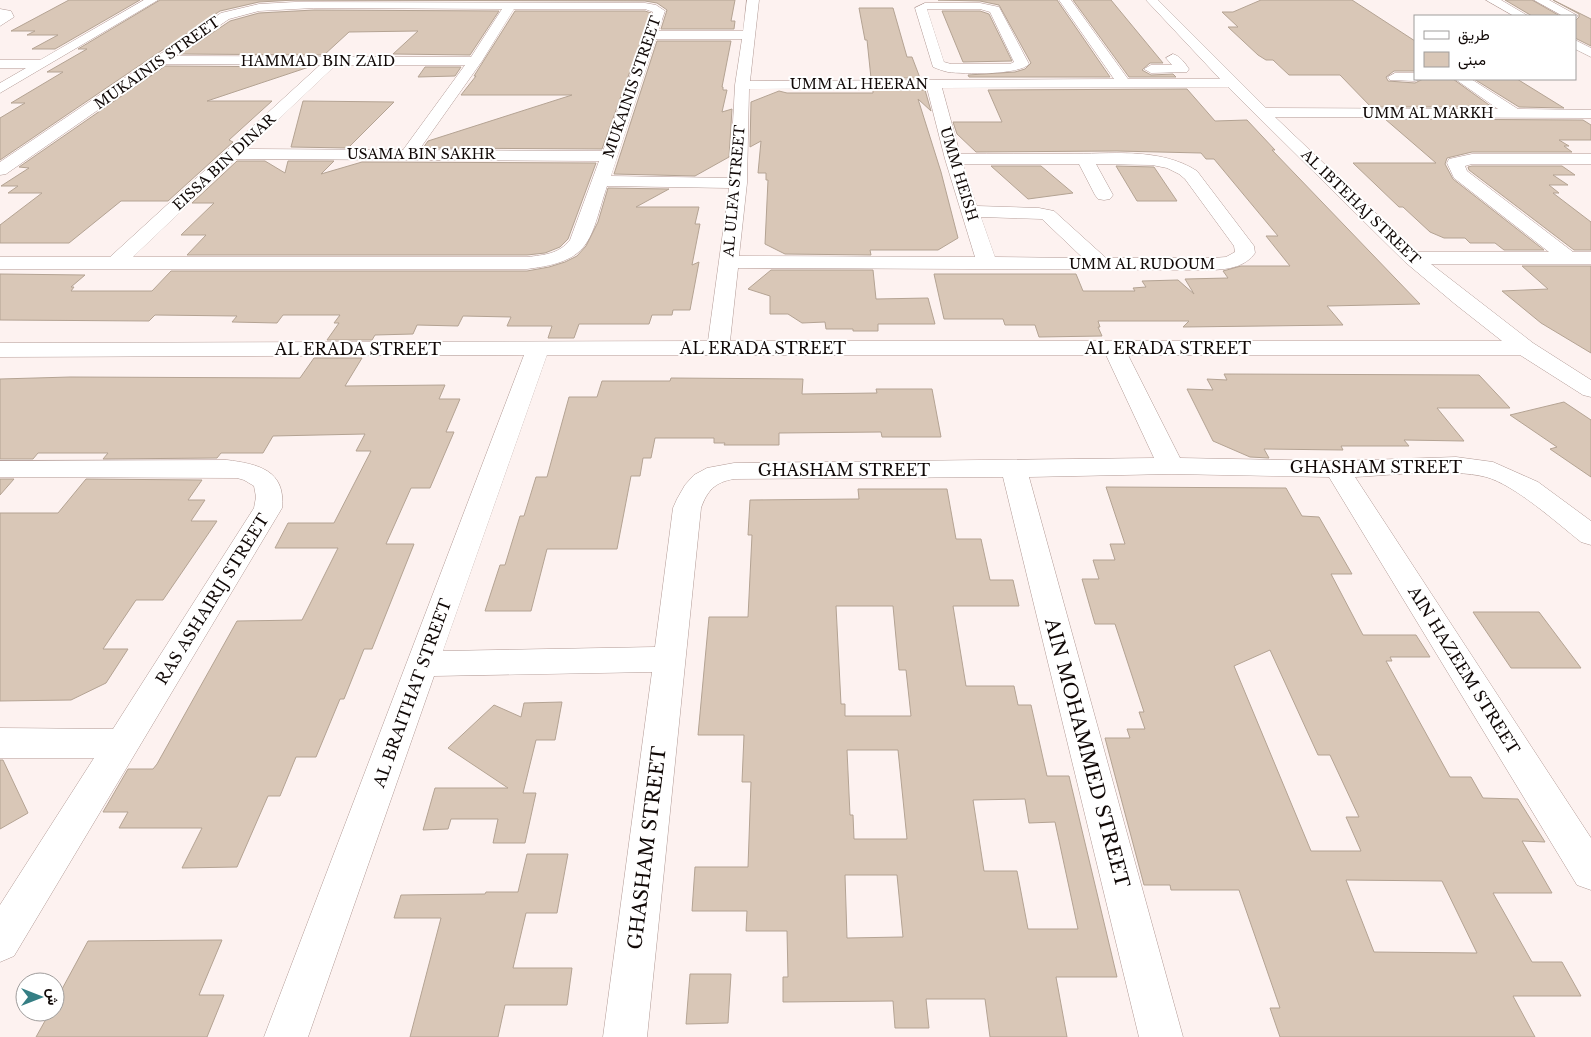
<svg xmlns="http://www.w3.org/2000/svg" width="1591" height="1037" font-family="'Libre Baskerville',Vazirmatn,serif">
<style>
.building{fill:#d9c7b7;stroke:#b4a393;fill-rule:evenodd}
.lines{fill:none;stroke-linecap:round;stroke-linejoin:round}
.minor-casing{stroke:#b29a95;stroke-width:1}
.minor{fill:#fff;fill-rule:evenodd}
.labels{text-anchor:middle;dominant-baseline:central;stroke-width:4;stroke-linejoin:round;paint-order:stroke}
.far-street-label{font-size:14px;fill:#110907;stroke:#fff}
.street-label{font-size:16px;fill:#110907;stroke:#fff}
.near-street-label{font-size:19px;fill:#110907;stroke:#fff}
</style>
<rect width="100%" height="100%" fill="#fdf2f0"/>
<!-- building -->
<path class="building" d="M69,0h71l-85,49h-23l26,-14h-31l8,-4h-24z
M160,0h575l-4,21h4l-1,8h-73l6,-19 -10,-7 -12,-2 -350,-1 -36,2 -39,9 -220,149v-42l25,-15h-14l52,-31h-16l40,-23h-9z
M938,0h119l53,77h-141l-1,-2 47,-3 10,-3 6,-6 -32,-58 -19,-4z
M1073,0h38l52,63h-13l-8,7 9,5 22,-1 3,3h-47z
M1261,0h91l63,41v30h-21l-8,6 2,4 27,2 8,-4h30l39,28h-121l-31,-32h-51l-16,-15h-7l-8,-5 -30,-28h10l-16,-15h11z
M1505,0h27l28,16h-28z
M1553,0l38,19v27l-16,-8v-17l4,-4v-3z
M859,8h34l14,49h5l8,21h-49l-4,-38h-2z
M314,10l185,1 -29,44 -77,-1 25,-23 -69,1 -25,23 -143,-1 49,-33 29,-8z
M515,11h130l6,2 -49,136 -179,-1 5,-7 144,-46h-111l15,-19h-2z
M942,11h38l9,3 23,47 -49,1z
M657,41h74l-9,46h1v3h4l-5,22 10,-3 -3,48 -34,19 -81,-2z
M165,66l144,1 -102,34h65l-43,39 4,2 -65,59h-47l-52,42h-69v-18l42,-32h-34l10,-7h-17l28,-18 -10,-1z
M425,67h36l-6,9 -37,1z
M1474,79h43l47,29 -45,-1z
M1187,89l28,32 32,-1 28,30h-3l148,154 -93,2 16,19 -160,2 6,-6h-91l2,6h-2l4,9 -63,1 -4,-12h-30l-2,-6h-59l-10,-45h142l7,17h52l-2,-3 13,-1 -4,-6 36,-1 16,14 -9,-15 43,-1 -5,-7 18,-5h49l-24,-30h12l-64,-77h-8l-5,-6 -84,-2 -141,1 -19,-18 -4,-12h49l-14,-32z
M873,90h52l6,21 -13,-12 23,73 17,66 -20,12h-68l1,5 -86,-1 -20,-10 3,-64h-2v-7h-8l3,-32 -11,6 1,-45 28,-11 8,2h86z
M303,101l91,1 -46,46 -57,-1z
M1385,119l198,1 8,5v15h-32l10,6h-5l8,6h-100l-25,6 -2,6 8,15 91,71h-40l-9,-7h-25l-5,-5h-21l-14,-6 -27,-25h-4l-46,-44h83z
M237,161h28l20,12 3,-12h46l-13,13 41,-12 234,1 -28,76 -8,8 -15,6 -18,2h-340l19,-20h-25l33,-32h-22z
M991,166h50l32,27 -45,6z
M1116,166l38,1 23,34h-40z
M1472,166h90l13,9h-22l15,10h-19l10,8h-6l38,29v28h-17l-105,-80 -1,-3z
M608,188l61,1 -33,18h63l-4,17h5l-8,41 7,-3 -9,48h-17l-1,5h-20l-3,9h-70l-5,14h-26l4,-12h-45l4,-9 -48,-1 -5,10 -41,-1 -4,9 -38,1 -3,5h-45l12,-17h-5l6,-8h-57l-6,8 -45,-1 5,-6 -82,-1 -6,6 -149,-1v-46l85,1 -14,12h3l-3,4h81l19,-20h356l22,-4 16,-5 12,-6 9,-10 12,-24z
M1522,266h69v87l-50,-30 -39,-32 46,-2z
M771,270h102l3,29 52,-1 7,26h-57v7h-25v-2h-27l-1,-7 -23,1 -14,-9h-18v-18l-22,-7z
M314,358h48l-17,28 100,-1 -6,14h21l-14,33h8l-24,56h-19l-25,56h28l-42,105h-8l-20,50h-4l-24,58h-20l-16,39h-12l-31,71 -55,1 20,-40h-83l9,-16h-25l25,-43h25l4,-5 80,-143 65,-1 36,-72h-63l13,-25h46l37,-72h-15l9,-17 -92,2 -10,17h-42l-4,5 -114,1 5,-6h-70l-5,6h-33v-80l70,-2 230,1z
M1224,374l255,1 31,33h-73l27,33 -60,-1 5,6h-68l2,4 -79,-1 5,9 -19,-1 -37,-16 -26,-52 26,1 -6,-11 20,1z
M671,378l132,1 -1,15 75,-1 -1,-4h56l9,48h-59l-1,-5 -102,1v12h-55l1,-2h-11v-5h-59l-4,20h-8l-3,18h-9l-14,73h-70l-16,62h-46l15,-46h5l15,-49h4l12,-39h11l22,-80h28l5,-16h68z
M1564,402l27,18v57l-41,-28 7,-2 -47,-32z
M0,479h14l-14,16z
M86,479l116,1 -14,20h17l-14,21h26l-54,79h-27l-33,49h25l-22,34 -35,17 -71,1v-188h58z
M1106,487l180,1 16,28 17,1 33,57h-21l32,61h53l14,22h-40l2,4h-6l64,116h21l12,21 35,1 27,43 -23,-1 30,52h-59l39,69h30l19,34h-68l22,41h-255l-10,-29h10l-41,-118h-68l-1,-5h-26l-39,-147h25l-3,-9h18l-6,-17h5l-29,-88h-20l-13,-45h17l-6,-19h22l-5,-16h15zM1270,650l48,105h12l29,62h-13l15,34h-50l-77,-185zM1346,880l96,1 35,72 -103,-1z
M858,489h89l9,50h25l9,41h23l6,26h-66l13,80h48l4,19h13l16,71h22l48,201h-61l11,60h-77l-5,-38h-59l3,29h-34l-2,-27 -110,1v-25h5l-1,-46h-41l1,-20h-55l3,-44h53l3,-85h-9l2,-47h-46l11,-118h39l4,-82h-4l2,-35 109,-1zM836,606h57l6,64h7l5,46h-66v-12h-4zM847,750h51l9,89h-53l-1,-24h-3zM1025,799l4,24 26,-1 23,107h-50l-11,-58h-33l-11,-71zM845,875h52l6,62 -56,1z
M1473,612h66l42,56h-70z
M562,702l-7,38h-19l-13,53h13l-11,50h-32l5,-24h-47l-3,10 -25,1 12,-42h73l-60,-40 46,-43 27,12 3,-14z
M0,760h3l25,53 -28,16z
M527,854h41l-11,59h-31l-13,55h59l-5,37h-62l-7,32h-88l31,-119h-47l7,-23 84,-1 1,-2h32z
M222,940l-23,55h25l-17,42h-171l14,-25h5v-10l33,-61z
M690,974h41l-3,49 -42,1z"/>
<g class="lines">
<defs>
<path id="minor" d="M144,0h14l-158,93v-10l26,-15h-26v-8h40z
M747,0h12l-9,81 364,-2 -55,-79h12l57,79h92l-74,-79h12l108,108 232,1 -43,-30h16l47,30 73,1v8l-316,-1 142,135h132l-95,-74 -7,-15 2,-4 23,-5h119v10h-119l-7,2 2,5 106,81h18v12h-160l102,79 58,37v17l-8,-2 -63,-40h-392l52,103 157,3 119,-4 37,5 45,20 53,39v24l-10,-3c-24,-19 -66,-57 -95,-65 -36,-9 -93,-2 -131,0l236,361v52l-14,-5 -248,-408 -158,-3 -142,3 154,560h-44l-136,-560 -269,2c-19,3 -27,12 -33,29l-54,529h-44l49,-365 -218,4 -126,361h-44l260,-682 -524,2v-14l708,-2 21,-153 -122,-2c-18,56 -15,75 -80,83h-527v-12h110l210,-192 -156,-1 -158,110 -6,1v-13l221,-149 38,-9 36,-2 350,1 11,2 9,6 -7,20h85zM314,8l188,1 -31,48 -296,-1 54,-37 30,-8zM514,9h131l8,3 -50,139 -184,-1 63,-89zM656,39h86l-7,46 -5,93 -119,-2zM336,65h129l-62,85 -156,-1zM1228,87l177,175 50,42 47,37h-772l8,-73 475,2c16,-1 32,-3 42,-17l-1,-7 -57,-75c-37,-24 -88,-17 -130,-17 -36,0 -72,0 -107,0l-18,-66zM927,88l18,71 30,98 -236,-1 8,-73 2,-94zM236,159l363,2 -29,79c-11,14 -26,15 -43,17h-394zM963,164h116l16,31 3,4 6,1 6,-1 3,-4 -17,-31 56,1 15,3 12,6 6,5 49,67 1,6 -9,5 -13,1h-107l-52,-47 -15,-3 -62,-2zM981,217l61,2 41,39 -88,-1zM547,355h559l48,103 -420,5 -27,5 -13,7 -9,10 -8,14 -4,9 -18,139 -212,4z
M1486,0h15l27,16h-14z
M1534,0h15l29,16 -3,3v-3h-12z
M925,3h55l19,4 30,57c-9,11 -66,10 -81,8 -5,-1 -10,-3 -15,-5l-18,-59zM927,9h53l10,3 24,50 -4,2h-59l-7,-2z
M0,9l11,2 3,6 -14,9z
M1575,40l16,8v9l-16,-8z
M1173,54c7,2 12,9 16,15l-2,3 -36,1 -7,-4 7,-4h21l-6,-7z
M1395,73h20v6h6l-6,2 -25,-1 -2,-3z
M227,460c31,4 59,10 55,48l-268,448 -14,6v-57l94,-147h-94v-30l113,1 141,-221 2,-11 -2,-11 -10,-6 -7,-2 -237,-1v-16z"/>
</defs>
<!-- minor casing -->
<use href="#minor" class="minor-casing"/>
<!-- minor -->
<use href="#minor" class="minor"/>
</g>
<g class="labels">
<!-- far-street labels -->
<g class="far-street-label">
<text x="318" y="61">HAMMAD BIN ZAID</text>
<text transform="translate(157 63) rotate(-35)">MUKAINIS STREET</text>
<text x="859" y="84">UMM AL HEERAN</text>
<text transform="translate(632 87) rotate(-71)">MUKAINIS STREET</text>
<text x="1428" y="113">UMM AL MARKH</text>
<text x="421" y="154">USAMA BIN SAKHR</text>
<text transform="translate(224 162) rotate(-43)">EISSA BIN DINAR</text>
<text transform="translate(959 174) rotate(73)">UMM HEISH</text>
<text transform="translate(734 191) rotate(-85)">AL ULFA STREET</text>
<text transform="translate(1361 207) rotate(44)">AL IBTEHAJ STREET</text>
<text x="1142" y="264">UMM AL RUDOUM</text>
</g>
<!-- street labels -->
<g class="street-label">
<text x="763" y="348">AL ERADA STREET</text>
<text x="1168" y="348">AL ERADA STREET</text>
<text x="358" y="349">AL ERADA STREET</text>
<text x="1376" y="467">GHASHAM STREET</text>
<text x="844" y="470">GHASHAM STREET</text>
<text transform="translate(212 599) rotate(-58)">RAS ASHAIRIJ STREET</text>
<text transform="translate(1464 670) rotate(58)">AIN HAZEEM STREET</text>
<text transform="translate(412 693) rotate(-70)">AL BRAITHAT STREET</text>
</g>
<!-- near-street labels -->
<g class="near-street-label">
<text transform="translate(1087 753) rotate(75)">AIN MOHAMMED STREET</text>
<text transform="translate(647 848) rotate(-83)">GHASHAM STREET</text>
</g>
</g>
<!-- legend -->
<rect x="1414" y="15" width="162" height="65" fill="#ffffff" stroke="#a09d9c"/>
<rect x="1424" y="31" width="25" height="8" fill="#ffffff" stroke="#a09d9c"/>
<text x="1458" y="40" font-size="15" fill="#110907">طريق</text>
<rect x="1424" y="52" width="25" height="15" fill="#d9c7b7" stroke="#a09d9c"/>
<text x="1458" y="65" font-size="15" fill="#110907">مبنى</text>
<!-- north arrow -->
<g transform="translate(40 997) rotate(90)"><circle r="24" fill="#ffffff" stroke="#a09d9c"/>
<path d="M0-4L9 19L0 12L-9 19Z" fill="#357e84"/>
<text y="-8" font-size="14" font-weight="bold" text-anchor="middle" fill="#110907">ش</text>
</g>
</svg>
